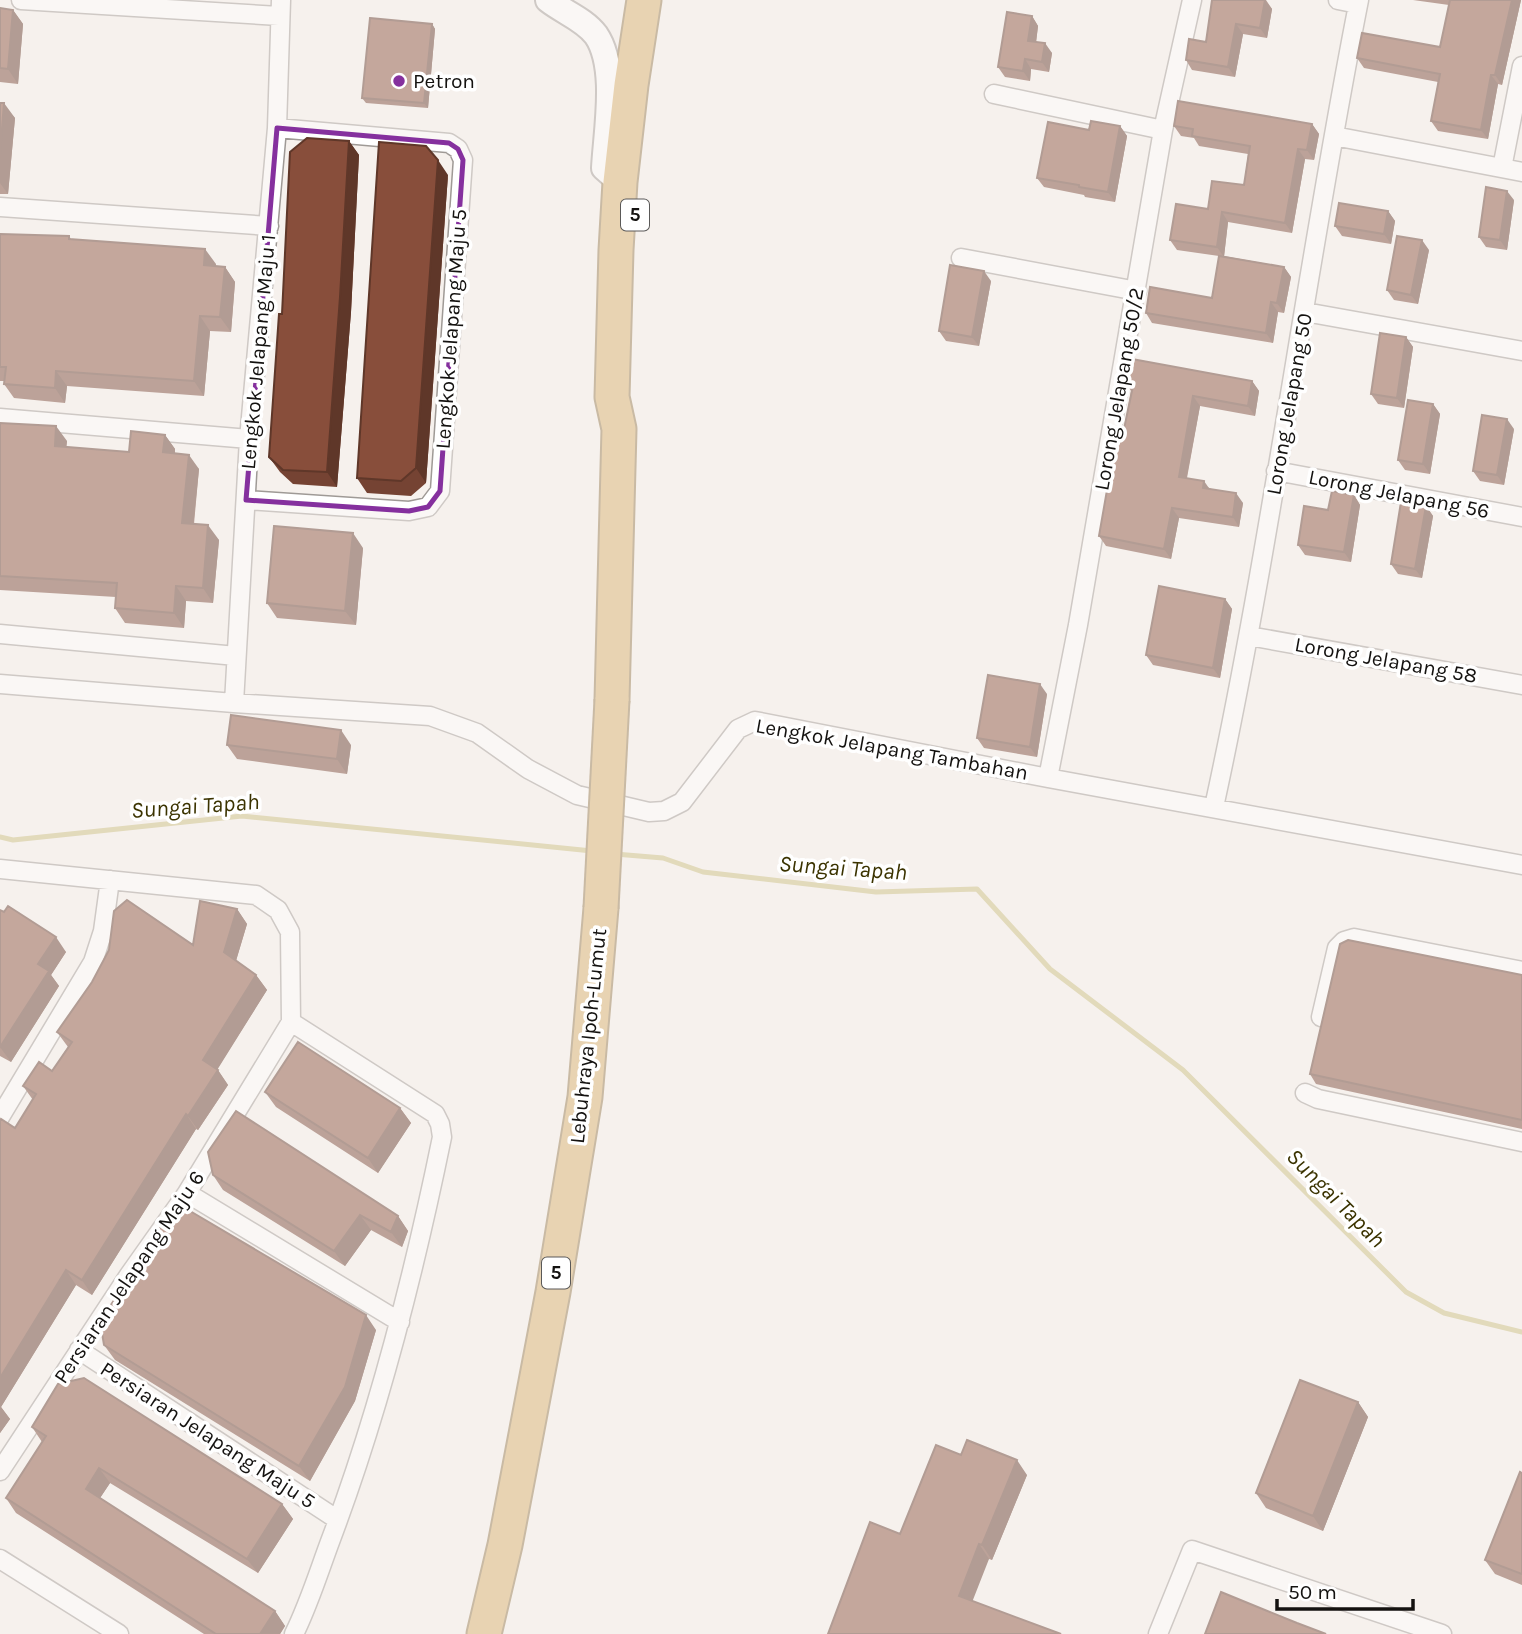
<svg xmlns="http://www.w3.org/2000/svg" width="1522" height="1634" font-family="Karla,sans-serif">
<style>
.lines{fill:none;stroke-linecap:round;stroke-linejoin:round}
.stream{stroke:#c9be7e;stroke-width:5}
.street-casing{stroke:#9f9a96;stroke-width:21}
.secondary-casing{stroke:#9f9a96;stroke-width:28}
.highway-casing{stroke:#93794c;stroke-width:37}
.street{stroke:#fff;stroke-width:18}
.secondary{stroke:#fff;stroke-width:24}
.highway{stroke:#d8b06c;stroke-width:33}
.highway-bridge-casing{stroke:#93794c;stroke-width:37;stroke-linecap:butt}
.highway-bridge{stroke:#d8b06c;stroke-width:33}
.wall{fill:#754333}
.shaded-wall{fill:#5f3729}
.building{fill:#884e3b;stroke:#5f3729;stroke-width:2}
.marked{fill:none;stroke:#85309e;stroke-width:5;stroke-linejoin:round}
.poi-dot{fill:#85309e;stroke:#fff;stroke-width:2.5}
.labels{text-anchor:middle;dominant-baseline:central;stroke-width:7;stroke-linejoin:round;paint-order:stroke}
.shield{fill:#fff;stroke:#5a5958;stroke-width:2}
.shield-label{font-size:19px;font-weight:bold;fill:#141210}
.poi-label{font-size:21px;fill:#141210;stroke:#fff;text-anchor:start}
.street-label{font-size:21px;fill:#141210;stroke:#fff}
.water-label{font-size:23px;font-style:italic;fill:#3b3300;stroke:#fff}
</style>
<rect width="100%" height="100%" fill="#f6f1ed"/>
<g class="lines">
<!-- stream -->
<path class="stream" d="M0,837l13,3 229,-24 350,35
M615,854l48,4 40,14 173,20 101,-3 73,80 133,101 223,222 38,21 78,19"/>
<defs>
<path id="street" d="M21,0l258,16
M1338,0l20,4
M994,94l169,36
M1334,136l188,36
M1502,168l20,-102
M0,207l269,19
M961,258l176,33
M1305,312l217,39
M0,418l249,21
M1276,471l246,46
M246,500l163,11 19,-4 12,-16 23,-331 -5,-11 -9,-6 -172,-15
M0,634l236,22
M1249,636l273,49
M0,684l234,19 196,13 47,17 51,36 49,26 72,17 15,-1 18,-9 56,-73 17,-8 293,57 474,87
M234,703l15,-264 28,-311 4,-128
M1048,778l30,-153 85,-495 29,-130
M1214,807c58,-267 92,-539 145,-807
M0,869l256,26 22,15 12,22 1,90 -104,171 -58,82 -129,196
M1321,1017l16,-69 7,-7 10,-3 168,33
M291,1022l144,92 5,10 2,13c-28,137 -62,272 -111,402 -12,32 -22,65 -37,95
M1305,1093l13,6 204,43
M0,1117l93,-155 10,-31 7,-51
M187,1193l213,129
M79,1350l259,170
M0,1559l119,75
M1158,1634l34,-84 250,84"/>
<path id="secondary" d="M548,0c15,12 36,19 48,35 22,32 10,95 8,133l16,14"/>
<path id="highway" d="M612,700l7,-271 -7,-32 4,-147 4,-68 11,-97 13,-85
M484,1634l21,-89 48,-253 32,-195 16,-189"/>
</defs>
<!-- street casing -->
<use href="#street" class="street-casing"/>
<!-- secondary casing -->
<use href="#secondary" class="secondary-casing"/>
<!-- highway casing -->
<use href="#highway" class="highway-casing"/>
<!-- street -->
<use href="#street" class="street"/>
<!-- secondary -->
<use href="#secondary" class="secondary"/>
<!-- highway -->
<use href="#highway" class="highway"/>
<defs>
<path id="highway-bridge" d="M601,908l11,-208"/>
</defs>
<!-- highway-bridge casing -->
<use href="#highway-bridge" class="highway-bridge-casing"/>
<!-- highway-bridge -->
<use href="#highway-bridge" class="highway-bridge"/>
</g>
<!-- wall -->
<path class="wall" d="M1212,0h54l6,9 -5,29 -24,-4 -8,43 -43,-7 -6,-10 20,-18z
M1413,0h108l-19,85 -4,-1 -10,55 -50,-8 -7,-10 7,-39 -74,-14 -7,-10 83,-11 9,-42z
M0,8l13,2 10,14 -5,60 -18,-2z
M1032,16l6,10 -2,16 16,11 -3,19 -18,-3 -1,12 -25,-4 -7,-10z
M432,24l3,5 -7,79 -62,-5 -4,-5z
M0,103l15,15 -7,76h-8z
M1312,124l7,10 -5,26 -9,-1 -13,74 -64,-11 -4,34 60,11 7,10 -7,36 -6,-1 -5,31 -121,-20 -6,-10 66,-15 7,-42 -42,-6 -7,-10 74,-55 4,-31 -49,-8 -5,-8 -13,-2 -7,-10z
M1120,126l7,10 -12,66 -30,-5 -1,-2 -40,-8 -7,-9 52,-48z
M349,141l10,14 -8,157 -14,175 -44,-3 -13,-12 -11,-15 13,-143z
M448,175l-22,308 -15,13 -44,-3 -10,-15z
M1514,200l-7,50 -21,-3 -7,-10z
M1388,211l7,10 -4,23 -49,-8 -7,-10z
M0,234l69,2 2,3 145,25 -1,2 10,1 10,15 -4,50 -21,-1 -6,65 -137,-10 -2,17 -51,-5 -10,-14v-3h-4z
M1429,250l-11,54 -24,-4 -7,-10z
M991,281l-12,65 -33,-5 -7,-10z
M1406,337l7,10 -9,61 -26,-4 -7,-10z
M1252,381l7,10 -4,25 -55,-10 -13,72 56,25 -4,24 -60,-9 -8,41 -65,-13 -7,-10 25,-107 7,-38 -4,-6z
M1433,404l7,10 -10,60 -25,-4 -7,-10z
M0,423l67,18 -1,6 63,5 36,-17 10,14v4l24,16 -5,55 25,16 -6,63 -27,-2 -2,27 -59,-5 -10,-15 1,-11 -116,-7z
M1514,429l-10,56 -24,-4 -7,-10z
M1354,495l6,10 -9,57 -46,-7 -7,-10 30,-35z
M1426,506l7,10 -11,62 -24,-4 -7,-10z
M363,548l-7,77 -79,-7 -10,-15z
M1225,599l7,10 -12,69 -67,-13 -7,-10z
M1047,694l-10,63 -53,-9 -7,-10z
M227,745h124l-4,29 -110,-15z
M237,909l10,15 -11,37 20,14 11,15 -50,79 11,16 -30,45 -2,-1 -104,166 -16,-10 -75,122 9,12 -10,14 1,-314 14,9 18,-28 -10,-14 29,-15 16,-24 -11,-15 136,-87z
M0,910l66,42 -15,23 8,11 -48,76 -11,-6z
M1522,975v154l-206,-45 -6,-10z
M265,1092l135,16 11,15 -33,50 -102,-66z
M213,1175l185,41 10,15 -6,16 -31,-17 -26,36 -122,-76z
M130,1279l246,51 -21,71 -45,80 -195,-121 -11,-15z
M1358,1402l10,15 -45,114 -57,-23 -10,-15z
M32,1427l250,77 11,15 -35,54 -148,-90 -10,15 175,113 10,15 -5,8h-76l-188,-121 -10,-15 36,-56z
M961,1455l66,20 -35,85 -3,-1 -161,75 72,-100z
M1522,1473v112l-27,-11 -10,-14z"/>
<!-- shaded-wall -->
<path class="shaded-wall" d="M1265,0l7,9 -5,29 -7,-10z
M1512,0h9l-19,85 -7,-10z
M13,10l10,14 -5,60 -10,-15z
M1032,16l6,10 -3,25 -7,-10z
M432,24l3,5 -7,79 -4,-5z
M1236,24l7,10 -8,43 -7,-10z
M1045,43l7,10 -3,19 -7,-10z
M1025,59l6,10 -1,12 -7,-10z
M1491,75l7,9 -10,55 -7,-9z
M4,103l11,15 -7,76 -8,-11v-29z
M1312,124l7,10 -5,26 -7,-10z
M1120,126l7,10 -12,66 -7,-10z
M349,141l10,14 -8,157 -14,175 -10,-15z
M1298,149l7,10 -13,74 -7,-10z
M438,160l10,15 -22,308 -10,-15z
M1507,191l7,9 -7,50 -7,-10z
M1388,211l7,10 -4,23 -7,-10z
M1222,212l6,10 -4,35 -7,-10z
M1422,240l7,10 -11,54 -7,-9z
M205,249l11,15 -2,16 -10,-15z
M225,267l10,15 -4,50 -11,-15z
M1284,267l7,10 -7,36 -7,-10z
M984,271l7,10 -12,65 -7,-9z
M1271,302l7,10 -5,31 -7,-10z
M200,316l10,15 -6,65 -10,-15z
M1406,337l7,10 -9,61 -7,-10z
M56,371l11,15 -2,17 -10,-15z
M1252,381l7,10 -4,25 -7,-10z
M1193,396l7,10 -15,80 -6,-9z
M1433,404l7,10 -10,60 -7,-10z
M1507,419l7,10 -10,56 -7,-10z
M56,426l11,15 -2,20 -10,-15z
M165,435l10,14 -2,18 -10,-15z
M189,455l10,14 -7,69 -10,-15z
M1204,481l7,10 -8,-3z
M1236,493l7,10 -4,24 -6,-10z
M1354,495l6,10 -9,57 -7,-10z
M1426,506l7,10 -11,62 -7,-9z
M1172,508l7,10 -8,41 -7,-10z
M208,525l11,15 -6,63 -10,-15z
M353,533l10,15 -7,77 -11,-14z
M176,586l10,15 -2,27 -10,-15z
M1225,599l7,10 -12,69 -7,-10z
M1040,684l7,10 -10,63 -7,-10z
M341,730l10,15 -4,29 -10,-15z
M237,909l10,15 -13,43 -10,-15z
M56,937l10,15 -15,23 8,11 -48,76 -11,-15 38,-83z
M256,975l11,15 -53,85 -11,-15z
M218,1070l10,15 -30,45 -10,-14z
M400,1108l11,15 -33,50 -10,-15z
M186,1114l10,15 -104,166 -10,-15z
M360,1215l11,15 -26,36 -11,-15z
M398,1216l10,15 -6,16 -11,-15z
M66,1270l10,15 -75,122 9,12 -10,14v-55z
M366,1315l10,15 -21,71 -45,80 -11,-15z
M1358,1402l10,15 -45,114 -10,-15z
M1017,1460l10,15 -35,85 -10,-15z
M99,1468l11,15 -14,21 -10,-15z
M282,1504l11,15 -35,54 -11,-14z
M979,1544l10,15 -20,51 -10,-14z
M275,1611l10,15 -5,8h-20z"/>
<!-- building -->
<path class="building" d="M1212,0h53l-5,28 -24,-4 -8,43 -42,-7 3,-21 17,3z
M1450,0h62l-17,75h-4l-10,55 -50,-9 9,-47 -83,-16 5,-25 78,14z
M0,8l13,2 -5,59 -8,-1z
M1007,12l25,4 -4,25 17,2 -3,19 -17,-3 -2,12 -25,-4z
M370,18l62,6 -8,79 -62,-5z
M1178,101l134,23 -5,26 -9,-1 -13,74 -63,-11 -5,35 -47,-7 6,-36 32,5 4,-28 32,4 6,-39 -58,-10 1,-7 -19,-3z
M0,103h4l-4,51z
M1091,121l29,5 -12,66 -29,-5v-2l-42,-7 11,-56 41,8z
M307,138l42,3 -9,156 -13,175 -44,-2 -14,-13 10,-143h3l8,-162z
M379,142l47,4 12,14 -22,308 -15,13 -44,-3z
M1486,187l21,4 -7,49 -21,-3z
M1339,203l49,8 -4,23 -49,-8z
M0,234l69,2v3l136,10 -1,16 21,2 -5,50 -20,-1 -6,65 -138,-10 -1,17 -51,-4 2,-17h-6z
M1397,236l25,4 -11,55 -24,-5z
M1219,256l65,11 -7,36 -6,-1 -5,31 -120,-20 4,-26 62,11z
M950,265l34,6 -12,66 -33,-6z
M1380,333l26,4 -9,61 -26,-4z
M1132,359l120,22 -4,25 -55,-10 -14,81 25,4 -1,7 33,5 -3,24 -61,-9 -8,41 -65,-13 19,-109 6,2 9,-43 -6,-1z
M1408,400l25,4 -10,60 -25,-4z
M1482,415l25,4 -10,56 -24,-4z
M0,423l56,3 -1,20 74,6 2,-21 34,4 -2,17 26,3 -7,68 26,2 -5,63 -27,-2 -2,27 -59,-5 2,-25 -117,-7z
M1332,491l22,4 -10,57 -46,-7 6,-39 24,4z
M1401,502l25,4 -11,63 -24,-5z
M274,526l79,7 -8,78 -78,-8z
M1159,586l66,13 -12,69 -67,-13z
M988,675l52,9 -10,63 -53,-9z
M231,715l110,15 -4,29 -110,-14z
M127,900l66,45 7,-44 37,8 -13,43 32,23 -53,85 15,10 -30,46 -2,-2 -104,166 -16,-10 -66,108v-257l1,-2 14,9 21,-34 -13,-8 16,-24 13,9 20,-29 -15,-10 35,-50 17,-32 5,-39z
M8,906l48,31 -18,27 11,7 -49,76v-137l4,2z
M1348,940l174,35v145l-212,-46 30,-130z
M298,1042l102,66 -32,50 -103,-66z
M236,1111l162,105 -7,16 -31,-17 -26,36 -121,-76 -5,-23z
M190,1211l176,104 -21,72 -46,79 -195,-121 -4,-24 29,-43 1,1 37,-63z
M84,1378l198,126 -35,55 -148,-91 -13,21 189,122 -15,23h-44l-210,-136 40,-62 -14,-9 26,-43z
M1300,1380l58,22 -45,114 -57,-23z
M967,1440l50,20 -35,85 -3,-1 -20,52 102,38h-233l42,-112 30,12 36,-89 25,10z
M1520,1472l2,1v101l-37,-14z
M1221,1592l76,31 29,11h-121z"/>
<!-- marked area -->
<path d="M0 0H1522V1634H0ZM277,128l172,15 9,6 5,11 -23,331 -12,16 -19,4 -163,-11z" fill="#f6f1ed" fill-opacity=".55" fill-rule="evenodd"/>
<path class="marked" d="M277,128l172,15 9,6 5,11 -23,331 -12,16 -19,4 -163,-11z"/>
<!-- markers -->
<circle class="poi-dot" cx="399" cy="81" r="7"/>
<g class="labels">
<!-- shield labels -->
<g class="shield">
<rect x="621" y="199.5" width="28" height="31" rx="5"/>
<rect x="542" y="1257.5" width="28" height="31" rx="5"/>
</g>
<g class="shield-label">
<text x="635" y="215">5</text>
<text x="556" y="1273">5</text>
</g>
<!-- poi labels -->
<g class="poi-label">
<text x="413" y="81">Petron</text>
</g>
<!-- street labels -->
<g class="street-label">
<text transform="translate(451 329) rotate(-86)">Lengkok Jelapang Maju 5</text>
<text transform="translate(258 352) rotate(-85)">Lengkok Jelapang Maju 1</text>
<text transform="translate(1119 389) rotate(-80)">Lorong Jelapang 50/2</text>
<text transform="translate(1289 404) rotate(-80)">Lorong Jelapang 50</text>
<text transform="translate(1399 494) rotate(11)">Lorong Jelapang 56</text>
<text transform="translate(1386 660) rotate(10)">Lorong Jelapang 58</text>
<text transform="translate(892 749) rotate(10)">Lengkok Jelapang Tambahan</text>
<text transform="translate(588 1036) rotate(-84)">Lebuhraya Ipoh-Lumut</text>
<text transform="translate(129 1277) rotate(-56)">Persiaran Jelapang Maju 6</text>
<text transform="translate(208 1435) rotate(33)">Persiaran Jelapang Maju 5</text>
</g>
<!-- water labels -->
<g class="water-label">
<text transform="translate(195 806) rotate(-4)">Sungai Tapah</text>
<text transform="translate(843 868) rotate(4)">Sungai Tapah</text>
<text transform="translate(1336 1198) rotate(45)">Sungai Tapah</text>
</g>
</g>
<!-- scale -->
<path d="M1277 1599v10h136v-10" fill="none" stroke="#141210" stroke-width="3.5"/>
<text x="1288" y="1599" font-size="21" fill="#141210" stroke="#ffffff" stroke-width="5" paint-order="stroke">50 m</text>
</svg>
